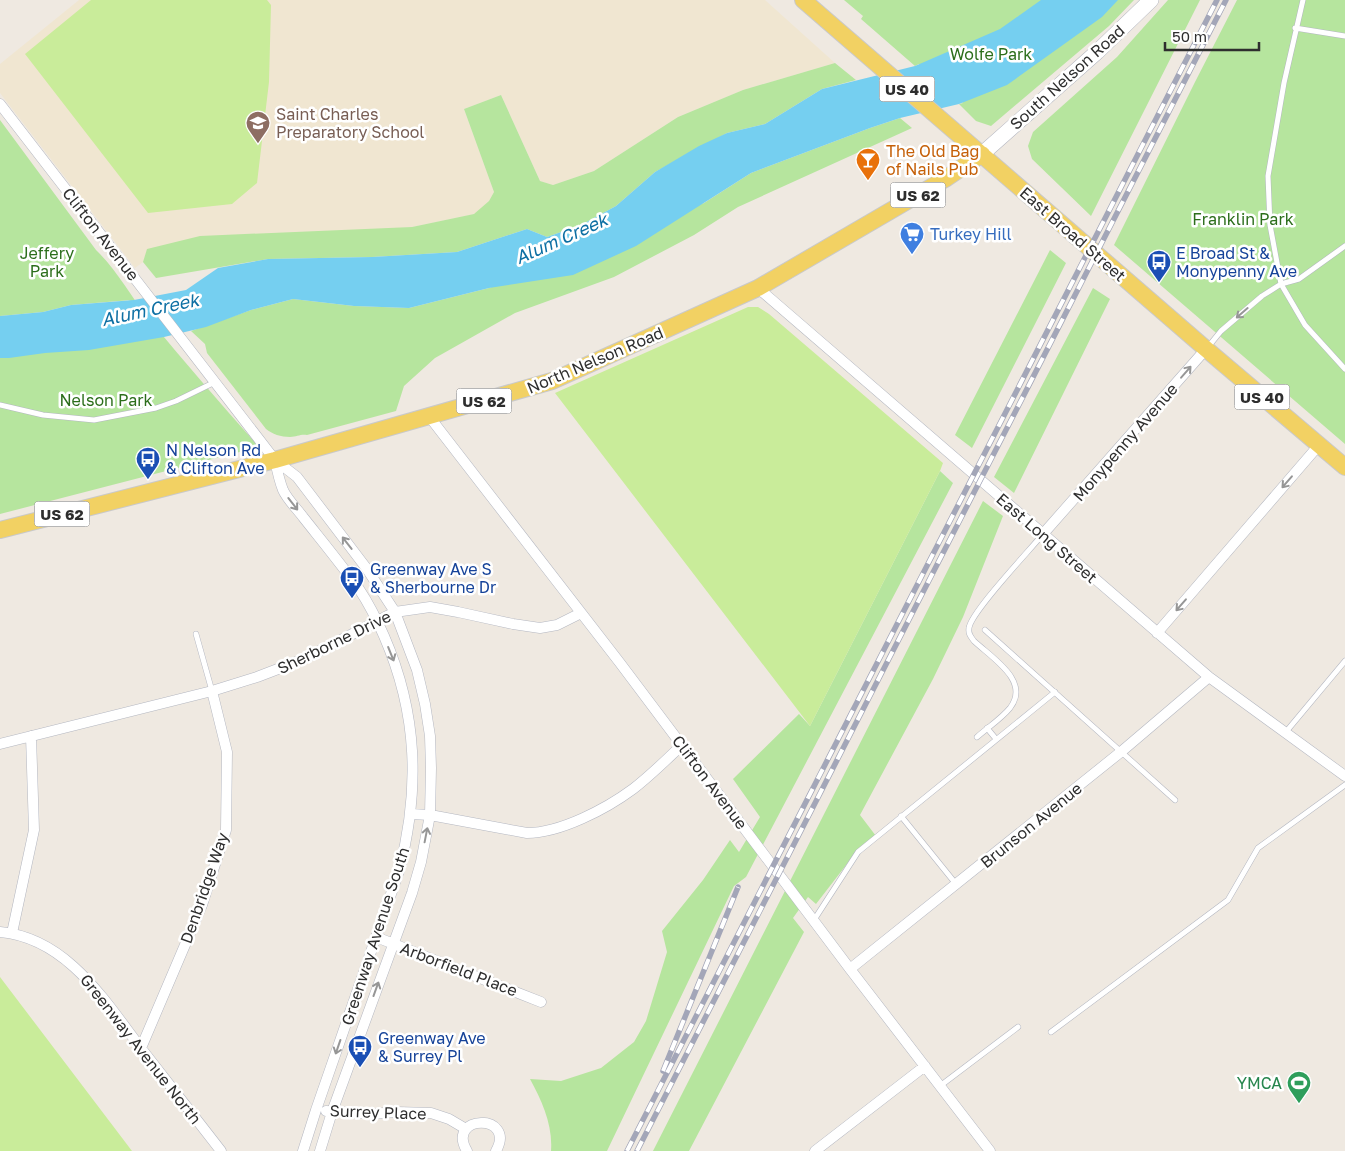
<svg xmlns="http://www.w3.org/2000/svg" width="1345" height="1151" font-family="'Golos Text',sans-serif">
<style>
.education{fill:#f0e6d1}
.green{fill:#b6e59e}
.pitch{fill:#c9ec9a}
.water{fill:#75cff0}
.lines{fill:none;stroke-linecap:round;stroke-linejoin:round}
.service-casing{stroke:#b4b7c1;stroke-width:6}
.minor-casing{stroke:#b4b7c1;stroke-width:11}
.secondary-casing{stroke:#b4b7c1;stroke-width:16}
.primary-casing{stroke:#c9c9c9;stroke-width:18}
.service{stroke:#fff;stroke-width:5}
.minor{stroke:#fff;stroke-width:10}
.secondary{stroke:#fff;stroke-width:15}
.primary{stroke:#f2d163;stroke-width:16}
.rail-casing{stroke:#a3a6b8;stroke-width:5.5}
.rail{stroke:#fff;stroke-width:4;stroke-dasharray:11;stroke-linecap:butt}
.oneway{stroke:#969696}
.labels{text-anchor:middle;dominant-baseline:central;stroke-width:5;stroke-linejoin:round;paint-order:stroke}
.shield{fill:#fff;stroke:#6d6d6d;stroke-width:1}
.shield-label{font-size:15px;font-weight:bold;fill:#2e2e2e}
.park-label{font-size:16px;fill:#2c6e1b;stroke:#fff}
.street-label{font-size:16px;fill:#2e2e2e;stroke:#fff}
.education-label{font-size:16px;fill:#785e54;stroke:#fff;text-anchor:start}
.food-label{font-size:16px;fill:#c56008;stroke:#fff;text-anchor:start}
.shop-label{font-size:16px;fill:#366cbe;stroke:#fff;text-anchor:start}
.transit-label{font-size:16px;fill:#164399;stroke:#fff;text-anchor:start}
.leisure-label{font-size:16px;fill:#27864d;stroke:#fff;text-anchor:end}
.water-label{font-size:18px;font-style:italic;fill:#0d6fa3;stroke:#fff}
</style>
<rect width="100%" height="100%" fill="#efe9e1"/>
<!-- education -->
<path class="education" d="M79,0h686l70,63 -92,27 -65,27 -84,54 -41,14 -13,-4 -39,-86 -37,14 30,83 -5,9 -14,13 -63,13 -264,22 -5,13 -8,6 -135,-175v-29z"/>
<!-- green -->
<path class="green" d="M844,0h290l-25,26 -118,100 -15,-5 -17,-17 4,-1 -44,-39 -4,2 -54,-47 2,-3z
M1168,0h32l-109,216 -59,-57 -4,-13 5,-14 84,-75z
M1237,0h108v444l-231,-199 81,-163z
M835,63l21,17 -34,9 -57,35 -38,9 -72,39 -39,34 -35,19 -34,12 -20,-8 -70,23 -85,5 -104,2 -112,19 -13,-16 4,-13 53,-13 212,-9 62,-13 15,-13 5,-9 -30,-83 37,-14 39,86 13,4 41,-14 84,-54 65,-27z
M900,118l12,10 -174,79 -44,28 -80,42 -99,36 -80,45 -31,28 -8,25 -89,24c-7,-1 -10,2 -17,2 -9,0 -18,-3 -24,-8l-59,-76 -2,-9 -14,-13 60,-21 42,-11 61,7 55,2 80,-20 215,-85 47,-30 119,-45z
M0,120l96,130c21,20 35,47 53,69 36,44 73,86 110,128l-259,67v-172l131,-42 -60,5 -28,7 -43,4z
M1050,250l16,13 -94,185 -17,-13z
M1093,288l17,11 -96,194 -20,-16z
M940,471l13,12 -207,394 -12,9 -127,265h-56c2,-26 -9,-50 -21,-72l31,2 40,-13 33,-26 12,-21 21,-69 -5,-21 41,-51 27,-40 9,12 21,-35 -27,-38 66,-65 11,12z
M983,501l20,15 -40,101 -30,62 -73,136 16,21 -26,24 -34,44 -8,-7 -15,21 11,14 -115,219h-36z"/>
<!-- pitch -->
<path class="pitch" d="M91,0h176l4,5 -2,77 -12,101 -25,21 -84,9 -123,-159z
M748,307h10l11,7 174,149 -3,8 -130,255 -255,-333z
M0,977l132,174h-132z"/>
<!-- water -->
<path class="water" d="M1041,0h77l-16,17 -95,68 -48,19 -59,14 -30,10 -119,45 -115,73 -63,29 -84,13 -80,20 -55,-2 -61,-7 -42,11 -45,17 -42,10 -75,13 -44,3 -36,5h-9v-42l43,-4 28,-7 63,-5 52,-10 32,-22 50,-9 104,-2 85,-5 70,-23 20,8 34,-12 35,-19 39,-34 44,-26 28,-13 38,-9 57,-35 93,-23 85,-37z"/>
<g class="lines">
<defs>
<path id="service" d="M1303,0l-19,83 -16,93 2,49 11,59 24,41 40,44
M1295,28l50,8
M1208,347l13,-16 41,-35 19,-12 18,-5 46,-33
M0,405l43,10 51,5 62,-12 20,-7 39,-19
M985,630l190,170
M196,634l16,57
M987,728l9,11
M1285,733l60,-72
M977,737c10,-9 24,-18 33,-29 21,-27 -18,-50 -36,-67 -3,-4 -6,-7 -5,-13 2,-16 61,-78 74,-94
M901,816l55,68
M814,920l44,-68 197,-160
M1051,1032l177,-132 30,-52 87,-63
M940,1086l78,-59"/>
<path id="minor" d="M0,104l275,356 22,17 70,92 28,43 22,58 8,34 5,32 1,32 -1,47 -9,47 -9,31 -80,219 -12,39
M758,288l451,389 136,99
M428,415l192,248 230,306 140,182
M275,460c2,10 4,20 8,30 4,9 14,19 20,27 19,24 38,47 56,72 10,15 18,31 25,47 34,78 36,154 15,235l-83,239 -13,41
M1043,534l163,-185
M1157,633l162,-188
M0,744l212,-53 45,-14 47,-18 91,-47 35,-5 28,5 55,12 27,4 17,-3 24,-12
M411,814l19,1 97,18c33,0 79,-24 106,-44 17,-13 33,-29 49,-44
M0,932c68,6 106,71 144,120 26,33 51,66 77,99
M12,933l22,-103 -3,-94
M376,937l165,65
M850,969l272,-218 87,-74
M141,1048l61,-143 24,-75 1,-78 -15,-61
M326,1111l46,3 24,-2 35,1 18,6 17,10
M467,1151c-22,-37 50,-38 29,0
M815,1151l110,-85"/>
<path id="secondary" d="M982,154l115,-102 54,-52"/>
<path id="primary" d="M803,0l403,349 139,118
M0,530l275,-70 277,-79 206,-93 187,-109 37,-25"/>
</defs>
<!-- service casing -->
<use href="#service" class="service-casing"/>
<!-- minor casing -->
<use href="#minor" class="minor-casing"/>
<!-- secondary casing -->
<use href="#secondary" class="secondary-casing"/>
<!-- primary casing -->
<use href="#primary" class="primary-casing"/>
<!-- service -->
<use href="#service" class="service"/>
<!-- minor -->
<use href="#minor" class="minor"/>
<!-- secondary -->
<use href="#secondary" class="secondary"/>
<!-- primary -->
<use href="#primary" class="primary"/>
<defs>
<path id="rail" d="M663,1071l75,-184
M627,1151l590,-1151
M637,1151l589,-1151"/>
</defs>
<!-- rail casing -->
<use href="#rail" class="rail-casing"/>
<!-- rail -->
<use href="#rail" class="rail"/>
</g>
<!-- one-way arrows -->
<defs><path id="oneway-shaft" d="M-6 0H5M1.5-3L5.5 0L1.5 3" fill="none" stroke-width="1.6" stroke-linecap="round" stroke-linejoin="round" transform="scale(1.25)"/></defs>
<g class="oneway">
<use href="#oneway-shaft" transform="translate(1242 313) rotate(139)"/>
<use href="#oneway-shaft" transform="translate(1186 372) rotate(-49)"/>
<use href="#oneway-shaft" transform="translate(1287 482) rotate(131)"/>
<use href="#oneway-shaft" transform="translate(293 504) rotate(52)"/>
<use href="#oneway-shaft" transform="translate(347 543) rotate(-128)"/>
<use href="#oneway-shaft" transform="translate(1181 605) rotate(131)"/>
<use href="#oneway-shaft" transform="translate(391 654) rotate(68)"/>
<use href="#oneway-shaft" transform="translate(426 835) rotate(-79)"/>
<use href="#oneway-shaft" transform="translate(376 989) rotate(-70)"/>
<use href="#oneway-shaft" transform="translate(338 1047) rotate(109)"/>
</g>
<!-- icons -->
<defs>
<symbol id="school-pin" viewBox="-11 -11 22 30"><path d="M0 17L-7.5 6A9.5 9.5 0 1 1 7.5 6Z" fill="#8d6e63" stroke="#fff"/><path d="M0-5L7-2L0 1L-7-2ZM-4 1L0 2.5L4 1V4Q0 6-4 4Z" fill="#fff"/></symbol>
<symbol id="bar-pin" viewBox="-11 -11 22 30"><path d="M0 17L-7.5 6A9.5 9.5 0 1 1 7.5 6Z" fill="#e8710a" stroke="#fff"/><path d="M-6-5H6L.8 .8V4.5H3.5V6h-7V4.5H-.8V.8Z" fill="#fff"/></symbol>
<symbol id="supermarket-pin" viewBox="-11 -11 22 30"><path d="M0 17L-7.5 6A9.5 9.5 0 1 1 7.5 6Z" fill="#3f7fe0" stroke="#fff"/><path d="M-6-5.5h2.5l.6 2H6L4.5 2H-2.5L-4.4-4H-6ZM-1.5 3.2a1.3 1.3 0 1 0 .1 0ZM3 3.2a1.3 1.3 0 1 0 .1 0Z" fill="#fff"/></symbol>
<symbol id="bus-pin" viewBox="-11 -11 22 30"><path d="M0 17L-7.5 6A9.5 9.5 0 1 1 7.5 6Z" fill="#1a4fb4" stroke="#fff"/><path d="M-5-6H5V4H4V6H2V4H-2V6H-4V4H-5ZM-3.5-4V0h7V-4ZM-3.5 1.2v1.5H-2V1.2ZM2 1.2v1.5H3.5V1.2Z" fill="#fff"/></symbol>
<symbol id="stadium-pin" viewBox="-11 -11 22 30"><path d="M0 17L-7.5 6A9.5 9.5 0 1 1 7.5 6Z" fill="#2e9e5b" stroke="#fff"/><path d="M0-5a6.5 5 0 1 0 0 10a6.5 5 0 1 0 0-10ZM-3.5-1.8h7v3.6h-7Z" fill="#fff"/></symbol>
</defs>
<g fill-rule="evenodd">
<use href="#school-pin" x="244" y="109" width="28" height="38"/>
<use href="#bar-pin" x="854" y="146" width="28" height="38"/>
<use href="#supermarket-pin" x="898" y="220" width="28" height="38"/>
<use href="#bus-pin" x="1145" y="248" width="28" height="38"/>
<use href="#bus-pin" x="134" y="445" width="28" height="38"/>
<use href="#bus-pin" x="338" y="564" width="28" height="38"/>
<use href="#bus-pin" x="346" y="1033" width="28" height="38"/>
<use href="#stadium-pin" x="1285" y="1069" width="28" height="38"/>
</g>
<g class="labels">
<!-- shield labels -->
<g class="shield">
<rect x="879.5" y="76.5" width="55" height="25" rx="4"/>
<rect x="890.5" y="182.5" width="55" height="25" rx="4"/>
<rect x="1234.5" y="384.5" width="55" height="25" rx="4"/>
<rect x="456.5" y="388.5" width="55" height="25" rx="4"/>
<rect x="34.5" y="501.5" width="55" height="25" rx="4"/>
</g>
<g class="shield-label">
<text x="907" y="89">US 40</text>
<text x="918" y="195">US 62</text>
<text x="1262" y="397">US 40</text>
<text x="484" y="401">US 62</text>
<text x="62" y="514">US 62</text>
</g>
<!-- park labels -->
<g class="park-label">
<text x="991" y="54">Wolfe Park</text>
<text x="1243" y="219">Franklin Park</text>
<text x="47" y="253">Jeffery<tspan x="47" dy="18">Park</tspan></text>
<text x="106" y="400">Nelson Park</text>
</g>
<!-- street labels -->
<g class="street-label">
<text transform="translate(1067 77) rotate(-42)">South Nelson Road</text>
<text transform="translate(101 234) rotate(52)">Clifton Avenue</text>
<text transform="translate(1073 234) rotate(41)">East Broad Street</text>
<text transform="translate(595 360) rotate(-23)">North Nelson Road</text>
<text transform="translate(1125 442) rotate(-49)">Monypenny Avenue</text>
<text transform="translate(1047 538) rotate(41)">East Long Street</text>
<text transform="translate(334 642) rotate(-26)">Sherborne Drive</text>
<text transform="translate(710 782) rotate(53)">Clifton Avenue</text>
<text transform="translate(1031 825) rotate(-39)">Brunson Avenue</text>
<text transform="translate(204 888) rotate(-71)">Denbridge Way</text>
<text transform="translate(375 936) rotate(-72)">Greenway Avenue South</text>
<text transform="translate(459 969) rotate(21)">Arborfield Place</text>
<text transform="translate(141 1049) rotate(52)">Greenway Avenue North</text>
<text transform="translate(378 1112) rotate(2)">Surrey Place</text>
</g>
<!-- education labels -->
<g class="education-label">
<text x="276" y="114">Saint Charles<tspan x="276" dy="18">Preparatory School</tspan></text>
</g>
<!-- food labels -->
<g class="food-label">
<text x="886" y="151">The Old Bag<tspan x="886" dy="18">of Nails Pub</tspan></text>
</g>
<!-- shop labels -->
<g class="shop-label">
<text x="930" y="234">Turkey Hill</text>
</g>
<!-- transit labels -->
<g class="transit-label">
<text x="1176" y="253">E Broad St &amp;<tspan x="1176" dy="18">Monypenny Ave</tspan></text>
<text x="166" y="450">N Nelson Rd<tspan x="166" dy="18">&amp; Clifton Ave</tspan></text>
<text x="370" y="569">Greenway Ave S<tspan x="370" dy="18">&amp; Sherbourne Dr</tspan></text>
<text x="378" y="1038">Greenway Ave<tspan x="378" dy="18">&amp; Surrey Pl</tspan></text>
</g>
<!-- leisure labels -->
<g class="leisure-label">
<text x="1282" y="1083">YMCA</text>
</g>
<!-- water labels -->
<g class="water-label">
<text transform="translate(561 238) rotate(-24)">Alum Creek</text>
<text transform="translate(150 309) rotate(-12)">Alum Creek</text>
</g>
</g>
<!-- scale -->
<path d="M1165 42v8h94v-8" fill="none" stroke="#2e2e2e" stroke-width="2.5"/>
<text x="1172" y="42" font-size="15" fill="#2e2e2e" stroke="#ffffff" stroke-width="4" paint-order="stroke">50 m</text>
</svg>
